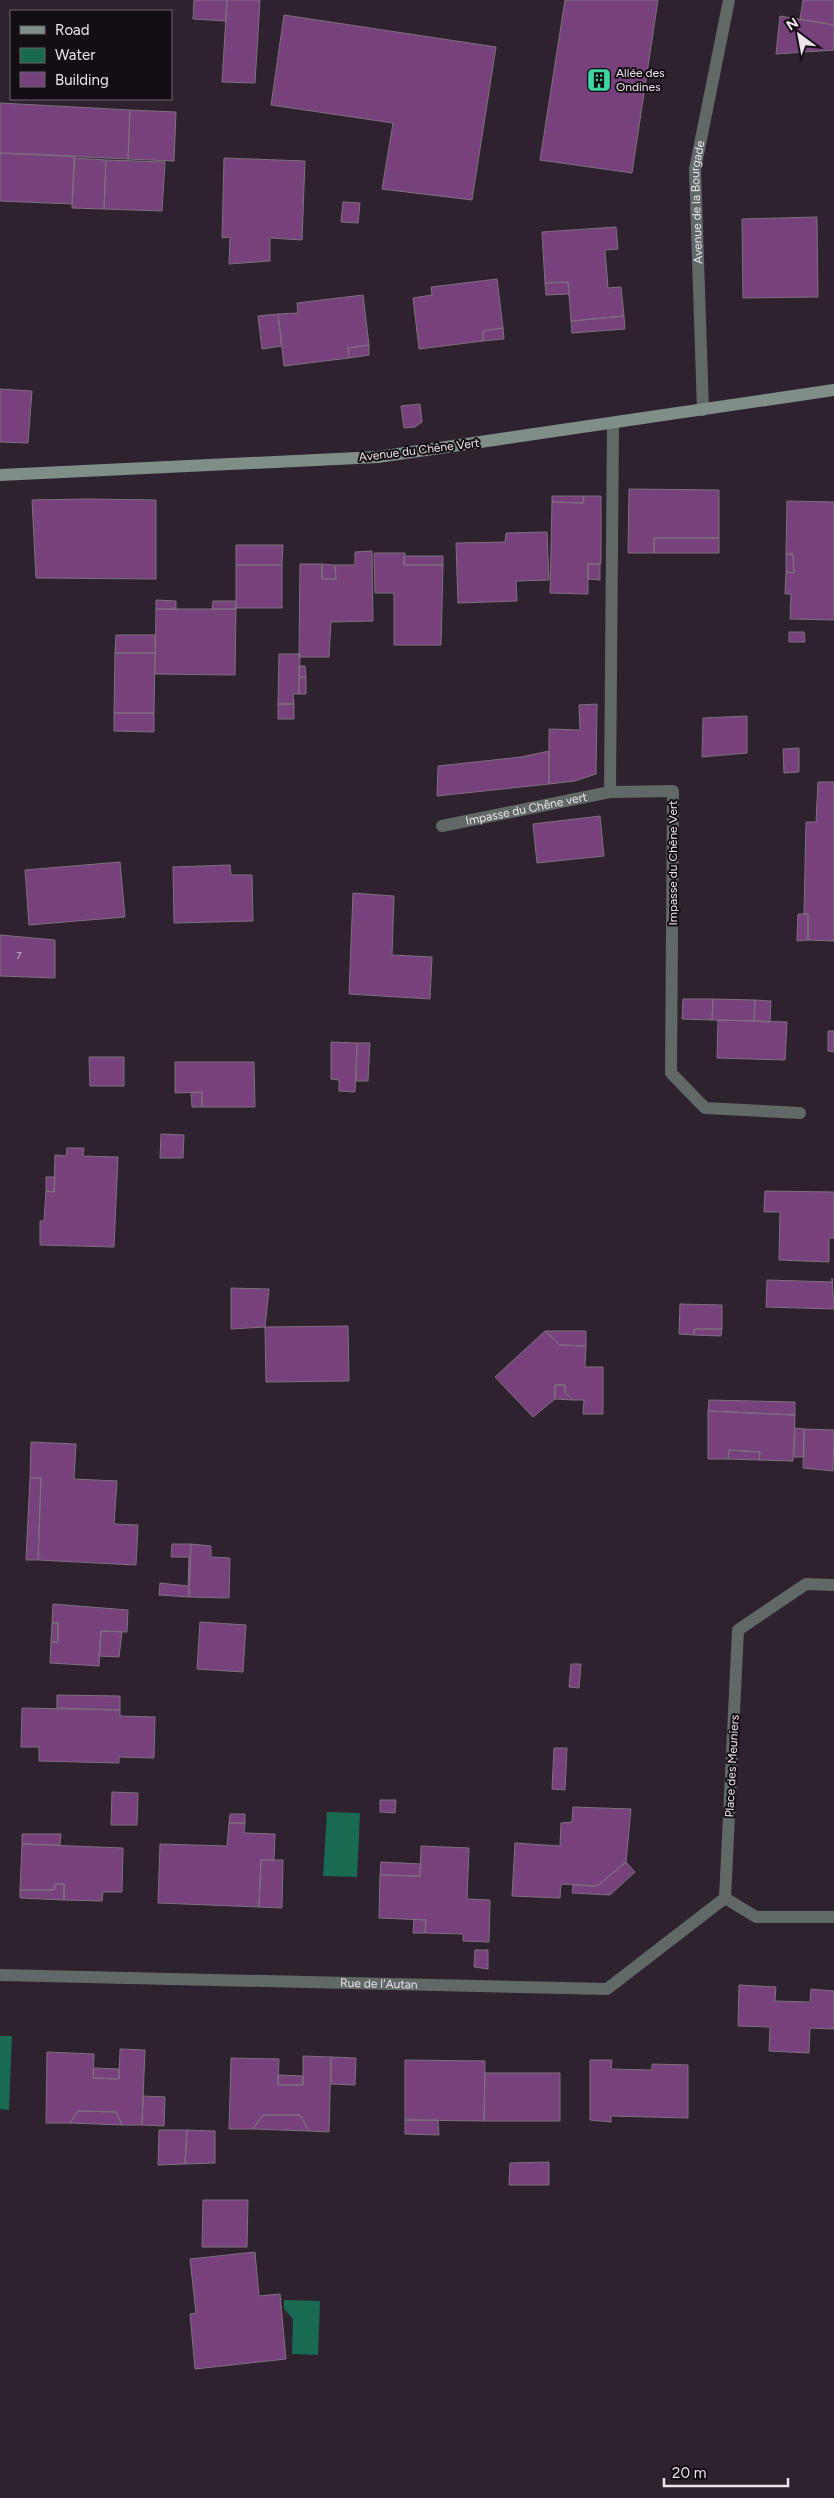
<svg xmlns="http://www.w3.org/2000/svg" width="834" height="2498" font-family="Figtree,sans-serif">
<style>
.water{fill:#186b51}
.building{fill:#77427c;stroke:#7e707f}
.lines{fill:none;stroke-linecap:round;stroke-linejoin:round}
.street{stroke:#606965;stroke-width:12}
.secondary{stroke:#808e88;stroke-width:12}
.labels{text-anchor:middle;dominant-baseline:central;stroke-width:4;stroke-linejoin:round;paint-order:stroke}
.number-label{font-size:10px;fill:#cfbcd0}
.poi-label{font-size:12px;fill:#ece4ec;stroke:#130e13;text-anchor:start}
.street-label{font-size:12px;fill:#ece4ec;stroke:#130e13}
</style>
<rect width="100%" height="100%" fill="#2e222e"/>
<!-- water -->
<path class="water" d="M327,1812l33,1 -3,64 -34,-1z
M0,2036h12l-3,74 -9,-1z
M284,2300l36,1 -2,54 -26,-1 1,-35 -9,-10z"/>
<!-- building -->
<path class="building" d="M194,0h33l-1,21 -33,-2z
M227,0h33l-5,83 -33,-1z
M565,0h93l-26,173 -92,-13z
M803,0h31v25l-34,-6z
M284,15l212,32 -24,153 -90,-11 11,-66 -122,-18z
M780,16l54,9v25l-58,4z
M0,103l130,7 -2,49 -128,-6z
M130,110l46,2 -2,49 -46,-2z
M0,153l75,3 -3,48 -72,-3z
M74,158l32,2 -2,49 -32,-1z
M224,158l81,3 -3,79 -32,-2v23l-41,3 1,-27 -8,1z
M106,160l59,2 -3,49 -58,-2z
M343,202l17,1 -2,20 -17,-1z
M817,217l1,80 -75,1 -1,-79z
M616,227l2,22 -13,1 3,38 13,-1 3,29 -53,5 -3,-39 -23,1 -3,-51z
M497,279l6,49 -20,3v10l-64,8 -6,-51 19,-3 -1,-8z
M568,282l1,12 -23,1 -1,-12z
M363,295l6,50 -21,3 1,10 -65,8 -6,-52 20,-1 -1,-10z
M278,314l4,32 -20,3 -4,-33z
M624,316l1,13 -53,4 -1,-12z
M503,328l1,11 -21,2v-10z
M369,345v10l-20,3 -1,-10z
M0,389l32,2 -4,52 -28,-1z
M420,404l2,18 -7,5 -11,1 -3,-22z
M629,489l90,1v48h-65v15h-26z
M552,496h32l-1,7 -31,-1z
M584,496h17v68h-13v30l-38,-1 2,-91 31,1z
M87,499l69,1v79l-120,-1 -4,-78z
M787,501l47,1v118l-44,-1 1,-25h-6l1,-22 8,1 -1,-19h-7z
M547,532l2,48 -33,1 1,20 -59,2 -2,-60 49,-1 1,-9z
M654,538h65v15h-65z
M236,545h47l-1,20h-46z
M372,551l1,70 -42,1 -2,35h-30l1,-93h22v15h14l-1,-14h20v-13z
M374,553h31l-1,12h39l-2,80h-47v-52h-19z
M786,554h7l1,19 -8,-1z
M404,556h39v9h-39z
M322,564l13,1 1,14h-14z
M588,564h12v16l-12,-1z
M236,565h46v43h-46z
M156,600l20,1v8h-20z
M213,601h22l1,8h-24z
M156,609h80l-1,66 -80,-1z
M789,632h15l1,10h-16z
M116,635h39v18h-40z
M115,653h40l-1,60h-40z
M279,654h21l-1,40h-6l1,10h-16z
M299,666h6l1,11h-7z
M299,677h7v17h-7z
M278,704h16v15h-16z
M597,704l-1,70 -21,7 -26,3v-55l31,1 -1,-25z
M114,713h40v19l-40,-1z
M747,716v37l-45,4 1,-39z
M799,748v24l-15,1 -1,-24z
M549,751v33l-112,12 1,-30 83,-9z
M818,782h16v159l-26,-1v-26h-4l2,-92h10z
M600,816l4,40 -67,7 -4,-39z
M120,862l5,55 -96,8 -4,-55z
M230,865l1,10h21l1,46 -79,2 -1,-56z
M353,893l41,3 -2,59 40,2 -2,42 -81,-5z
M798,914h10v26l-11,1z
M0,935l55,5v38l-55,-2z
M683,999h30l-1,21 -30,-1z
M713,999l42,1 -1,21 -42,-1z
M755,1000l16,1 -1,21 -16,-1z
M718,1020l69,2 -2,38 -68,-2z
M828,1031h6v21l-6,-1z
M331,1042l26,1 -2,49 -16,-1v-11l-8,-1z
M357,1043h13l-2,38h-12z
M89,1057h35v29h-34z
M175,1062h79l1,45h-53v-15l-27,1z
M202,1092v15h-10l-1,-14z
M161,1134l23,1 -1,23h-23z
M67,1148h17l-1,8 35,1 -4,90 -74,-2v-24h4l2,-30 8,1 1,-37 11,1z
M46,1177h9l-1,15 -8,-1z
M765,1191l69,1v46h-5v24l-50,-2 1,-48h-16z
M832,1278l2,31 -68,-2 1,-27 65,2z
M231,1288l38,1 -4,38 -34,2z
M680,1304l42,1v24h-28v6l-15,-1z
M348,1326l1,55 -83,1 -1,-55z
M694,1329h28l-1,7 -27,-1z
M545,1331l15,14 26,1 -1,21h18v47h-20l1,-14h-11l-8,-8v-7h-10v14l-22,18 -38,-40z
M545,1331h41v15l-26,-1z
M555,1385h10v7l8,8 -18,-1z
M709,1400l86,2v13l-87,-4z
M708,1411l87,4 -2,46 -34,-1 1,-8 -31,-2 -1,9h-20z
M795,1428l9,1v28h-10z
M804,1429l30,1 -1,41 -30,-3z
M31,1442l45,2 -2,35 43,2 -3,43 24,1 -2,40 -98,-5 3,-82h-11z
M729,1450l31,2 -1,8 -31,-1z
M30,1478h11l-3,82h-12z
M172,1544h19l-2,53 -30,-2 1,-12 28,3 1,-29h-18z
M191,1544l20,2v11l19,1 -1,40 -40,-1z
M53,1604l75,6 -1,22 -26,-1 -2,35 -49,-3 1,-21h7v-19h-6z
M200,1622l46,3 -3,47 -46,-3z
M52,1623h6v19h-7z
M101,1631l21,1 -3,25 -20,-1z
M571,1664h10l-2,24 -10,-1z
M57,1695l63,1v14l-63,-2z
M22,1708l98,2v6l35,1 -1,41 -35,-1v6l-80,-2v-14h-18z
M554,1748h13l-2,42 -13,-1z
M112,1792l26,1 -1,32h-26z
M380,1800h16l-1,13 -15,-1z
M573,1807l58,2 -5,53 -29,24 -36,-2 -1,14 -48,-2 3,-53 45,3 1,-23 11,-1z
M230,1814h15v9h-16z
M229,1823h16l-1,10 31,1 -1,26h-13l-2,47 -101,-4 2,-59 67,2z
M22,1834h39l-1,11 -38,-1z
M22,1844l101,4 -1,44h-19l-1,9 -38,-1v-16h-9l-1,6h-34z
M421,1846l48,2 -2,51 23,1 -1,42 -26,-1v-7l-38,-1 1,-13 -47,-2 1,-43 40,1z
M261,1860h22l-1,48 -23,-1z
M381,1862l40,2 -1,12 -40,-1z
M626,1862l9,10 -25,23 -38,-2 1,-8 24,1z
M55,1884h9v16l-44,-2v-8h34z
M414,1919l12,1 -1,13h-12z
M475,1950h13v19l-14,-2z
M739,1985l37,2 -1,14 35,1 1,-13 23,2v38l-24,-1 -1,25 -40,-2 1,-24 -32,-1z
M120,2049l25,1 -3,75h-20l-6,-13 -38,-1 -8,12h-24l1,-71 47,2 -1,24 26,1z
M303,2056l28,1 -2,75 -20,-1 -9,-16h-37l-10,14h-24l2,-71 48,1 -1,26h25z
M331,2057l25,1 -1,27 -24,-1z
M405,2060l80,1 -1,60 -79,-1z
M590,2060h22l-1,9 41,1v-6l36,1v53l-77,-2v6l-21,-2z
M94,2068l25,1v10l-26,-1z
M485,2073h75v48h-76z
M278,2075l25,1v9h-25z
M143,2096l22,1 -1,29 -22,-1z
M78,2111l38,1 6,13 -52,-2z
M263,2115h37l9,16 -56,-2z
M405,2120h33l1,15 -34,-1z
M159,2130h28l-2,34 -27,1z
M187,2130l28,1v32l-30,1z
M549,2162v23h-40l1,-22z
M203,2200h45l-1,47h-45z
M255,2252l4,44 21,-2 6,65 -91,10 -5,-55 6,-1 -6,-54z"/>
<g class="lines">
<!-- street -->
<g class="street">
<path id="s1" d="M703,410l-8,-241 34,-169"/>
<path d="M610,792l3,-369"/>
<path id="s2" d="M442,826l168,-34 63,-1 -2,282 34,35 95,5"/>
<path d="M834,1585l-28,-1 -68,46 -13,268 31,19h78"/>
<path id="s3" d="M0,1975l607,14 118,-91"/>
</g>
<!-- secondary -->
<path class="secondary" d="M0,475l378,-18 456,-67"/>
</g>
<!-- icons -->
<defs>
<symbol id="building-square" viewBox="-11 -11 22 22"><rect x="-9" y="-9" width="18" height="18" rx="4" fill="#3cd4a3" stroke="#130e13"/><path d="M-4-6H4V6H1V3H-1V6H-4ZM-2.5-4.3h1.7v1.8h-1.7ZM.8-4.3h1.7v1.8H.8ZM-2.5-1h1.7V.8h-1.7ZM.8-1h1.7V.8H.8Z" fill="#111"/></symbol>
</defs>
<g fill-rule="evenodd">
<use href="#building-square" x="585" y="66" width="28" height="28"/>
</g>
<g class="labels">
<!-- number labels -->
<g class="number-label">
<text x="19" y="955">7</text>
</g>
<!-- poi labels -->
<g class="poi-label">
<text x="616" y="73">Allée des<tspan x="616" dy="14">Ondines</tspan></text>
</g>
<!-- street labels -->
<g class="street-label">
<text stroke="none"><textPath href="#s1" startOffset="208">Avenue de la Bourgade</textPath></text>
<text transform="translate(419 450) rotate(-7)">Avenue du Chêne Vert</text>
<text stroke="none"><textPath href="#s2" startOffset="86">Impasse du Chêne vert</textPath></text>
<text transform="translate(673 863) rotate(-90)">Impasse du Chêne Vert</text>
<text transform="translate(732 1766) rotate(-87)">Place des Meuniers</text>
<text stroke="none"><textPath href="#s3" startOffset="379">Rue de l'Autan</textPath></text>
</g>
</g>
<!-- legend -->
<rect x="10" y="10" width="162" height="90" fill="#130e13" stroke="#6a646a"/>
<rect x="20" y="26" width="25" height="8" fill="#808e88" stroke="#6a646a"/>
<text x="55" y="35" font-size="15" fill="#ece4ec">Road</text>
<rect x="20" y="48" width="25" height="15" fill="#186b51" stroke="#6a646a"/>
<text x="55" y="60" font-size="15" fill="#ece4ec">Water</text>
<rect x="20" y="72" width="25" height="15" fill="#77427c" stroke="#6a646a"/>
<text x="55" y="85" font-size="15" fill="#ece4ec">Building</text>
<!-- north arrow -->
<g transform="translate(799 35) rotate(328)" stroke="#130e13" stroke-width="4" paint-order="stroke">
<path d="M0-4L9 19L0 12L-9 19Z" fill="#ece4ec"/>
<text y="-8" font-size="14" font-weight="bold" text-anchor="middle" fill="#ece4ec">N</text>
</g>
<!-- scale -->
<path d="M664 2478v8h124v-8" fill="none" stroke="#ece4ec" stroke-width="2.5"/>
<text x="672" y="2478" font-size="15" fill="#ece4ec" stroke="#130e13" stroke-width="4" paint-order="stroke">20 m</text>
</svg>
